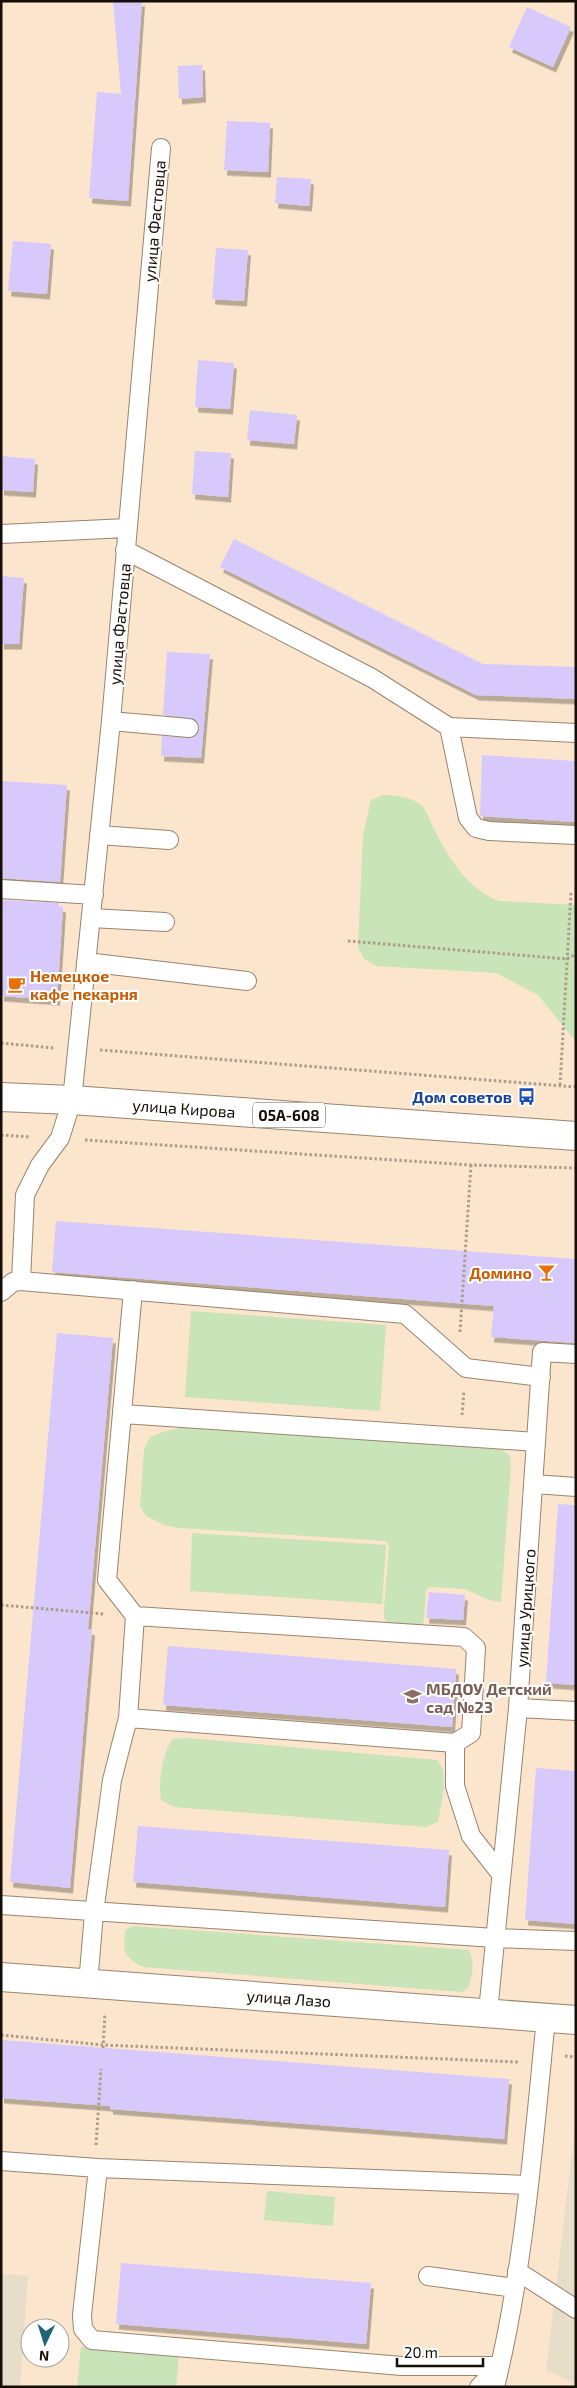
<svg xmlns="http://www.w3.org/2000/svg" width="577" height="2388" font-family="'Exo 2',sans-serif">
<style>
.education{fill:#e7dec9}
.green{fill:#c8e4b8}
.building{fill:#d7c9fc;filter:url(#shadow)}
.lines{fill:none;stroke-linecap:round;stroke-linejoin:round}
.service-casing{stroke:#98846f;stroke-width:20}
.secondary-casing{stroke:#98846f;stroke-width:30}
.primary-casing{stroke:#98846f;stroke-width:30}
.path{stroke:#ad9c89;stroke-width:3;stroke-dasharray:2.5 2.5;stroke-linecap:butt}
.service{stroke:#fff;stroke-width:18}
.secondary{stroke:#fff;stroke-width:28}
.primary{stroke:#fff;stroke-width:28}
.labels{text-anchor:middle;dominant-baseline:central;stroke-width:4;stroke-linejoin:round;paint-order:stroke}
.shield{fill:#fff;stroke:#5b5651;stroke-width:1}
.shield-label{font-size:15px;font-weight:bold;fill:#150e06}
.street-label{font-size:16px;fill:#150e06;stroke:#fff}
.food-label{font-size:16px;font-weight:bold;fill:#c56008;stroke:#fff;text-anchor:start}
.transit-label{font-size:16px;font-weight:bold;fill:#164399;stroke:#fff;text-anchor:end}
.education-label{font-size:16px;font-weight:bold;fill:#785e54;stroke:#fff;text-anchor:start}
</style>
<defs>
<filter id="shadow"><feDropShadow dx="3" dy="5.5" stdDeviation="0" flood-color="#0004"/></filter>
</defs>
<rect width="100%" height="100%" fill="#fbe5cd"/>
<!-- education -->
<path class="education" d="M576,2119v268h-4v-5l-26,-12z
M1,2274l27,2 -8,111h-19z"/>
<!-- green -->
<path class="green" d="M383,795c12,1 30,1 40,12 5,6 8,17 12,24 15,29 32,57 64,70l77,4v137l-38,-47 -42,-22 -120,-7 -12,-7 -6,-12 5,-111 8,-36z
M191,1311l195,14 -6,86 -195,-14z
M189,1426l48,1 266,23 7,6 1,9 -10,137 -12,-2 -24,-11 -36,-2 -3,3 -2,30 -2,5 -33,-1 -5,-6v-9l5,-63 -3,-5 -207,-13 -15,-3 -18,-9 -6,-10 4,-57 6,-12 13,-5z
M192,1533l194,12 -4,59 -192,-13z
M188,1738l249,22 6,9 1,19 -6,34 -12,5 -252,-20 -13,-7c-3,-20 1,-43 11,-61z
M133,1926l336,24c6,14 4,24 -1,38l-6,4 -319,-25c-20,-11 -20,-16 -18,-37z
M267,2191l68,6 -2,29 -69,-6z
M81,2347l98,9 -3,31h-99z"/>
<!-- building -->
<path class="building" d="M113,1h29l-14,200 -39,-3 8,-106 24,2z
M527,7l44,20 -18,40 -44,-20z
M202,65l1,32 -24,2 -1,-33z
M227,121l43,2 -2,49 -44,-2z
M277,177l34,2 -2,27 -34,-3z
M13,241l38,3 -4,50 -39,-3z
M216,248l32,2 -4,51 -32,-2z
M198,360l36,3 -4,46 -35,-2z
M250,410l47,5 -3,29 -47,-4z
M195,451l36,2 -3,44 -36,-3z
M1,456l34,3 -2,33 -32,-2z
M234,539l249,125 93,3v32l-100,-4 -256,-128z
M1,576l23,2 -5,66h-18z
M167,652l43,2 -9,104 -40,-2 1,-20 31,2 7,-10 -5,-9 -32,-4z
M482,755l94,6v61l-96,-6z
M1,781l66,4 -7,97 -59,-4z
M1,900l58,3v3l4,1 -6,93 -56,-4z
M56,1221l520,38v84l-85,-6 3,-31 -442,-34z
M57,1333l56,5 -25,291 4,1 -22,258 -60,-6z
M558,1504l18,1v180l-30,-2z
M429,1592l36,3 -2,25 -37,-2z
M168,1646l288,23 -4,58 -289,-22z
M536,1768l40,3v153l-51,-4z
M138,1826l311,24 -4,57 -312,-25z
M1,2040l508,39 -5,60 -394,-30v-3l-109,-8z
M121,2263l250,20 -5,61 -250,-20z"/>
<g class="lines">
<defs>
<path id="service" d="M161,148l-50,573 -39,379 -12,38 -20,27 -15,30 -4,86 384,33 61,54 75,9
M1,534l126,-6
M125,550l247,128 77,49 19,91 8,10 13,3 87,4
M111,721l78,7
M449,727l127,6
M99,835l70,5
M1,889l93,6
M91,918l74,4
M86,962l161,19
M1,1292l12,-10 8,-1
M123,1414l413,28
M534,1484l42,3
M518,1708l58,3
M128,1718l7,-102
M455,1743v43l16,50 30,38
M1,1905l494,33 81,3
M88,1984l6,-71 18,-133 16,-62 327,25 16,-10 5,-85 -12,-11 -329,-21 -28,-36 26,-290
M488,2012l30,-304 24,-356 34,2
M1,2161l97,7 430,17
M98,2168l-16,147 1,14 9,11 310,26h98
M517,2271l59,38
M428,2276l86,12
M479,2387l21,-21
M495,2387c29,-117 39,-249 51,-369"/>
<path id="secondary" d="M1,1977l575,43"/>
<path id="primary" d="M1,1097l71,3 504,36"/>
</defs>
<!-- service casing -->
<use href="#service" class="service-casing"/>
<!-- secondary casing -->
<use href="#secondary" class="secondary-casing"/>
<!-- primary casing -->
<use href="#primary" class="primary-casing"/>
<!-- path -->
<path class="path" d="M348,941l219,18 9,-5
M1,1043l53,5
M100,1050l476,37
M560,1085l11,-193
M1,1135l30,2
M85,1140l386,25 105,3
M460,1332l11,-167
M462,1415l2,-24
M1,1605l103,9
M1,2035l102,10 415,17
M103,2048l2,-35
M565,2056l11,1
M96,2145l5,-76"/>
<!-- service -->
<use href="#service" class="service"/>
<!-- secondary -->
<use href="#secondary" class="secondary"/>
<!-- primary -->
<use href="#primary" class="primary"/>
</g>
<!-- icons -->
<defs>
<symbol id="cafe-bare" viewBox="-9 -9 18 18"><path d="M-5.5-4.5H6V0H3Q3 3.5 0 3.5H-2.5Q-5.5 3.5-5.5 0ZM3-3.2v2h1.7v-2ZM-6 4.5H4V6H-6Z" fill="#e8710a" stroke="#fff" stroke-width="2.5" paint-order="stroke"/></symbol>
<symbol id="bus-bare" viewBox="-9 -9 18 18"><path d="M-5-6H5V4H4V6H2V4H-2V6H-4V4H-5ZM-3.5-4V0h7V-4ZM-3.5 1.2v1.5H-2V1.2ZM2 1.2v1.5H3.5V1.2Z" fill="#1a4fb4" stroke="#fff" stroke-width="2.5" paint-order="stroke"/></symbol>
<symbol id="bar-bare" viewBox="-9 -9 18 18"><path d="M-6-5H6L.8 .8V4.5H3.5V6h-7V4.5H-.8V.8Z" fill="#e8710a" stroke="#fff" stroke-width="2.5" paint-order="stroke"/></symbol>
<symbol id="school-bare" viewBox="-9 -9 18 18"><path d="M0-5L7-2L0 1L-7-2ZM-4 1L0 2.5L4 1V4Q0 6-4 4Z" fill="#8d6e63" stroke="#fff" stroke-width="2.5" paint-order="stroke"/></symbol>
</defs>
<g fill-rule="evenodd">
<use href="#cafe-bare" x="4" y="972" width="25" height="25"/>
<use href="#bus-bare" x="514" y="1084" width="25" height="25"/>
<use href="#bar-bare" x="534" y="1260" width="25" height="25"/>
<use href="#school-bare" x="400" y="1684" width="25" height="25"/>
</g>
<g class="labels">
<!-- shield labels -->
<rect class="shield" x="253" y="1102.5" width="72" height="25" rx="4"/>
<g class="shield-label">
<text x="289" y="1115">05А-608</text>
</g>
<!-- street labels -->
<g class="street-label">
<text transform="translate(154 221) rotate(-85)">улица Фастовца</text>
<text transform="translate(119 624) rotate(-85)">улица Фастовца</text>
<text transform="translate(184 1108) rotate(4)">улица Кирова</text>
<text transform="translate(525 1608) rotate(-86)">улица Урицкого</text>
<text transform="translate(289 1998) rotate(4)">улица Лазо</text>
</g>
<!-- food labels -->
<g class="food-label">
<text x="30" y="975">Немецкое<tspan x="30" dy="18">кафе пекарня</tspan></text>
<text x="532" y="1272" text-anchor="end">Домино</text>
</g>
<!-- transit labels -->
<g class="transit-label">
<text x="512" y="1096">Дом советов</text>
</g>
<!-- education labels -->
<g class="education-label">
<text x="426" y="1688">МБДОУ Детский<tspan x="426" dy="18">сад №23</tspan></text>
</g>
</g>
<!-- border -->
<rect width="577" height="2388" fill="none" stroke="#150e06" stroke-width="5"/>
<!-- north arrow -->
<g transform="translate(45 2343) rotate(184)"><circle r="24" fill="#ffffff" stroke="#a19f9b"/>
<path d="M0-4L9 19L0 12L-9 19Z" fill="#226277"/>
<text y="-8" font-size="14" font-weight="bold" text-anchor="middle" fill="#150e06">N</text>
</g>
<!-- scale -->
<path d="M397 2358v8h86v-8" fill="none" stroke="#150e06" stroke-width="2.5"/>
<text x="404" y="2358" font-size="15" fill="#150e06" stroke="#ffffff" stroke-width="4" paint-order="stroke">20 m</text>
</svg>
